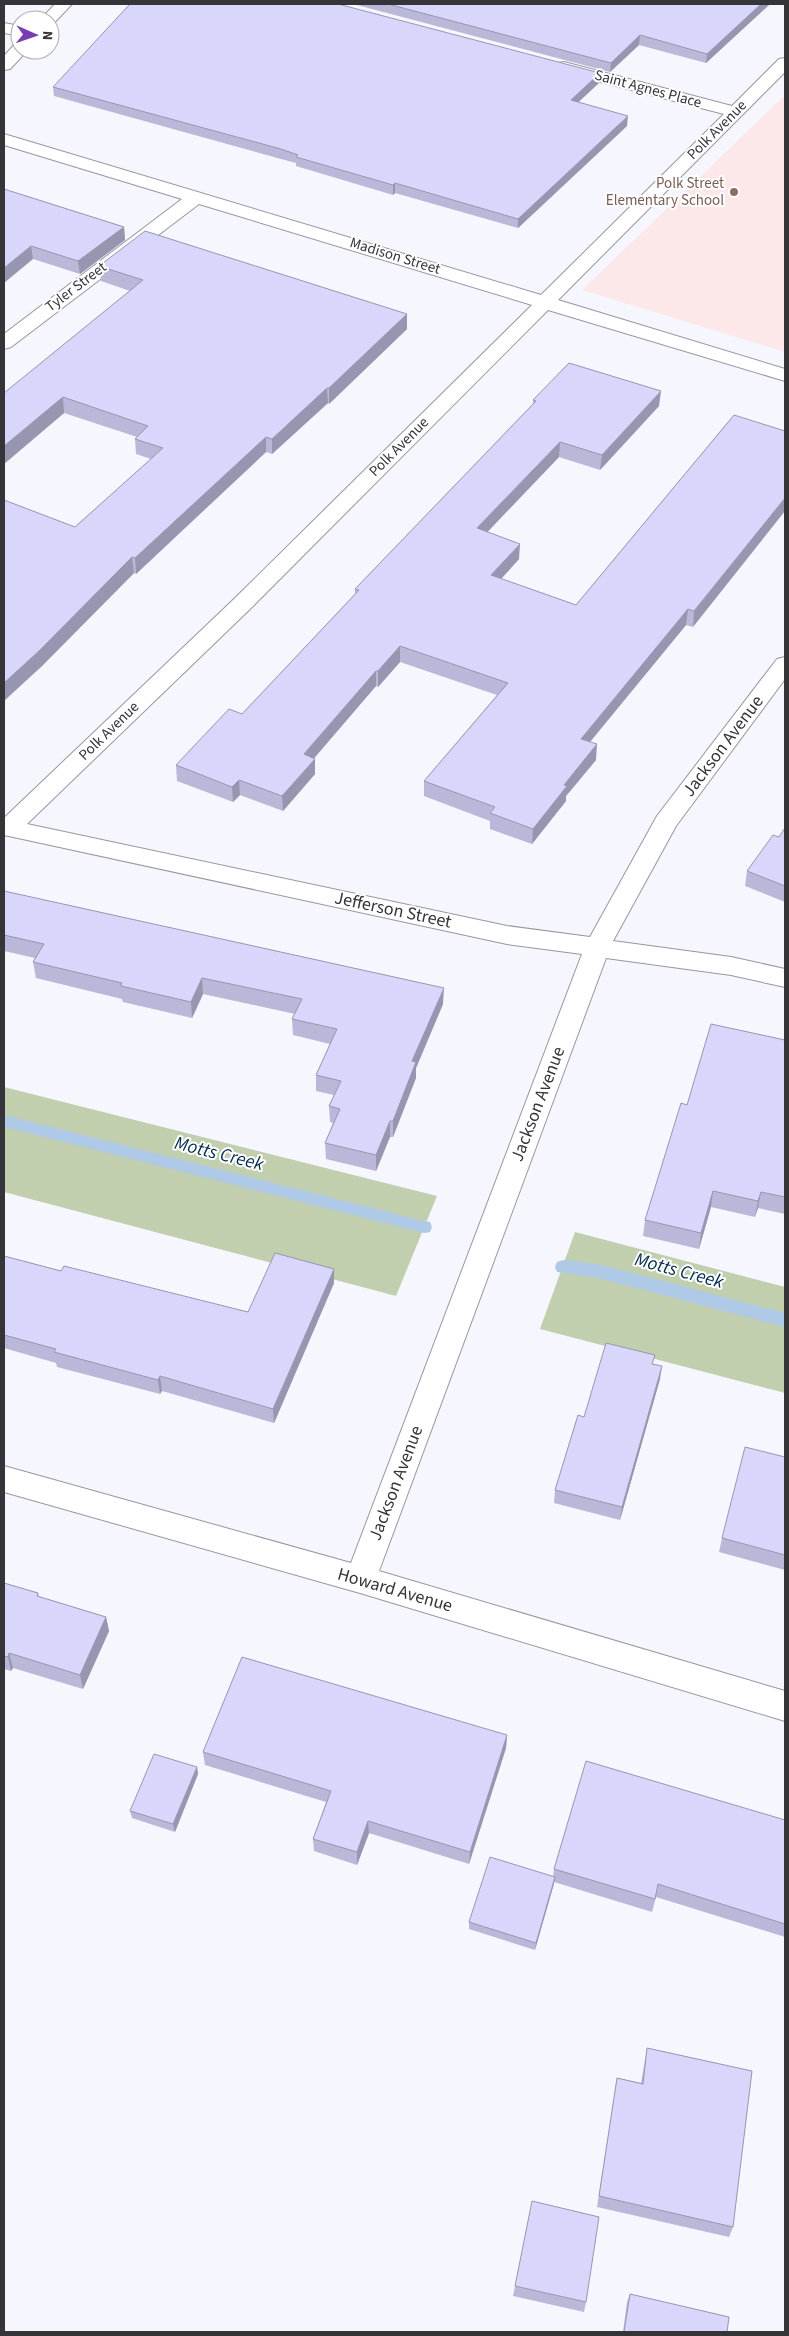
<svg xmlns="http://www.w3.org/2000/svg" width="789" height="2336" font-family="'Source Sans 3',sans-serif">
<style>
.education{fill:#fce7e9}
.green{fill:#c2cfae}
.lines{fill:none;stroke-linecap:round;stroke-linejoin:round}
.stream{fill:#aecae7;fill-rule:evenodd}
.minor-casing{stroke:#9897a0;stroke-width:2}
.minor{fill:#fff;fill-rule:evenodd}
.wall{fill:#bab8d8}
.shaded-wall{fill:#9796b0}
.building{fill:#d8d6fb;stroke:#9796b0}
.education-dot{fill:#8d6e63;stroke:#fff;stroke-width:2}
.labels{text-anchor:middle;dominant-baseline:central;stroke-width:4;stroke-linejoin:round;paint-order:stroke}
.far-street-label{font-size:15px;fill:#353539;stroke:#fff}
.far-education-label{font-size:15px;fill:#785e54;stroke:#fff;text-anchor:end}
.street-label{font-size:18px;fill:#353539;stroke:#fff}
.water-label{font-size:19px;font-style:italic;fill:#002b4f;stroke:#fff}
</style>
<rect width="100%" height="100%" fill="#f6f6ff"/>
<!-- education -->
<path class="education" d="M785,95v257l-203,-62z"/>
<!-- green -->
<path class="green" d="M4,1087l433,109 -41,100 -392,-104z
M575,1232l210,55v106l-245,-64z"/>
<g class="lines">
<!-- stream -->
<path class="stream" d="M4,1115l420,106 6,1 2,5 -2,5 -6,1 -420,-106z
M563,1260l35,4 187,49v14l-187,-49 -41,-6 -2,-5 2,-5z"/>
<defs>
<path id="minor" d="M55,4h17l-18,19 -4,1v-4h-10z
M4,23l16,3v10l-16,-3z
M20,44v6h8l-18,19 -6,1v-14l10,-11z
M785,58v14l-227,228 227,69v12l-237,-71 -299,300 -222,214 480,102 83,11 67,-121 120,-157 8,-2v22l-109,147 -63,115 118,16 54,12v18l-54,-12 -125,-17 -227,613 406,120v30l-425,-128 -356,-101v-26l347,97 231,-609 -75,-10 -503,-109v-17l229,-218 299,-295 -333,-101 -188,143 -7,2v-15l178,-135 -178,-54v-11l537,161 183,-181 -166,-43 -2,-4 2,-4 6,-1 168,44 47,-47z"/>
</defs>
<!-- minor casing -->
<use href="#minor" class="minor-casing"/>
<!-- minor -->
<use href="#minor" class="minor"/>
</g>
<!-- wall -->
<path class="wall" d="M353,4h417l-64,59 -67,-18 -29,27z
M599,83l-21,19 49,24 -109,102 -123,-35 -2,2 -97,-29v-3l-15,-4 -227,-63 -1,-9z
M4,189l120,38 1,13 -45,34 -47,-15z
M99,266l308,48v15l-78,75 -1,-1 -56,51 -6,-2 -130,122 -2,-1 -93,94 34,-140 76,-68 -15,-5 -1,-15 2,-2 -73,-24 -60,51 126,-173 -29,-10z
M533,400l126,6 -59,64 -41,-13 -72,75 32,27 -18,20 75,26 158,-190 -41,212 -7,-2 -96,117 6,18 -30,36v5l-34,43 -42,-15v-8l-66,-25v-15l73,-86 -97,-33 -22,25 -2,-1 -62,72 1,16 -32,37 -43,-16 -7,7 -56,-21 -1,-16 66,-51 113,-120v-5l178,-185z
M785,828v74l-40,-16 2,-15 32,-34z
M4,891l439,113 -27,64v10l-23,59h-3l-14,34 -50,-12 -1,-16 8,-20 -3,-1 -1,-16 5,-11 -18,-4v-16l14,-31 -37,-9 -1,-16 3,-5 -92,-20 -11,24 -69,-16 -1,-3 -86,-21 -3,-16 2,-4 -31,-7z
M785,1040v174l-27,-6 -3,9 -44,-10 -12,42 -56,-13 2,-16 42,-115z
M4,1256l57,15 187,41 86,-29 -60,140 -112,-32 -2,3 -103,-27 -1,-4 -52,-15z
M654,1364l6,15 -40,141 -66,-17 1,-13 29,-73z
M785,1457v113l-66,-18 3,-14z
M4,1583l34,10 1,4 67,20 3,14 -26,58 -70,-21 -2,3 -7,-2z
M507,1735l-1,13 -37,116 -100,-31 -12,32 -43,-14 -1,-12 13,-37 -121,-37 -2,-13z
M197,1767l1,7 -23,58 -43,-14 -2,-7z
M785,1820v117l-129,-40 -4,15 -98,-30 -19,68 -66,-21v-7l84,-45 1,-8z
M647,2048l86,179 -4,10 -132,-30 20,-129 24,5 4,-23z
M515,2286l71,16 -2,10 -71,-16z
M630,2294l97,38h-104l4,-30z"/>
<!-- shaded-wall -->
<path class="shaded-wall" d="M761,4h9l-64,59 1,-9z
M640,35l-1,10 -29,27 1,-9z
M600,73l-1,10 -29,27 1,-10z
M628,116l-1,10 -109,102v-9z
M395,183v10l-2,2v-10z
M124,227l1,13 -45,34 -2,-13z
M31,246l2,13 -29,24v-15z
M407,314v15l-78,75v-16z
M327,388l1,15 -56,51v-15z
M661,391l-2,15 -59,64 2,-15z
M63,397l1,16 -60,51v-18z
M266,437v15l-130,122 -1,-16z
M560,442l-1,15 -83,87 1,-16z
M785,498v13l-92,116 1,-16z
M520,544l-1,15 -28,31v-15z
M132,557l2,16 -93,94 -37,34v-18z
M688,609l-2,16 -106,129 1,-15z
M400,646v16l-22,25v-16z
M376,671v15l-72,84v-16z
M597,744l-1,16 -30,36v5l-34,43 1,-15 31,-44z
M315,759v15l-32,37 -1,-15z
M239,780l1,15 -7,7 -1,-15z
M202,978l1,16 -11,24 -1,-16z
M444,988l-1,16 -27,64v10l-23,59v-16l19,-60z
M390,1121v16l-14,34v-16z
M713,1191l-2,16 -12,42 2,-16z
M761,1192l-3,16 -3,9 3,-16z
M334,1269v14l-60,140 -1,-14z
M662,1366l-2,13 -40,141 2,-13z
M160,1376l2,15 -2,3 -2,-14z
M106,1617l3,14 -26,58 -3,-14z
M9,1653l4,15 -2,3 -3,-14z
M507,1735l-1,13 -37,116 1,-12z
M197,1767l1,7 -23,58 -2,-8z
M368,1821l1,12 -12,32v-13z
M555,1877l-1,7 -19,66 1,-7z"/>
<!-- building -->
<path class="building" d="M130,4h208l262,69 -29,27 57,16 -110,103 -123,-36 -2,2 -97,-28 2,-2 -17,-6 -228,-62z
M388,4h373l-54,50 -67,-19 -29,28z
M4,189l120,38 -46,34 -47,-15 -27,22z
M145,231l262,83 -78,74h-2l-55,51 -6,-2 -131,121 -3,-1 -93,94 -35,32v-183l71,27 88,-79 -28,-9 13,-13 -85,-29 -59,49v-53l139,-113 -44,-14z
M569,363l92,28 -59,64 -42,-13 -83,86 43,16 -29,31 85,30 158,-190 51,16v67l-91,113 -6,-2 -107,130 16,5 -33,41 3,1 -34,43 -43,-16 5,-6 -71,-26 84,-98 -108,-37 -22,25h-2l-72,83 11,5 -33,37 -43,-16 -7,7 -56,-22 53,-56 13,5 117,-124 -4,-1 181,-188 -3,-1z
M785,828v58l-38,-15 26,-36 6,2z
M4,891l440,97 -32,73 4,1 -23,59h-3l-14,34 -51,-12 15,-34 -11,-3 12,-25 -25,-6 21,-46 -45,-10 10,-20 -100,-21 -11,24 -70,-16 1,-3 -89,-21 11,-18 -40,-9z
M711,1024l74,16v157l-24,-5 -3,9 -45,-10 -12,42 -56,-13 36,-117 6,2z
M275,1253l59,16 -61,140 -113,-33 -2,4 -104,-28 2,-3 -52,-14v-79l57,15 3,-5 184,46z
M606,1343l49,12 -3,9 10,2 -40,141 -67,-17 23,-75 6,2z
M745,1447l40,10v98l-63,-17z
M4,1583l34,10 -1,3 69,21 -26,58 -71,-22 -1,4 -4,-1z
M242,1657l265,78 -37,117 -102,-31 -11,31 -44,-13 18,-48 -128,-39z
M154,1754l43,13 -24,57 -43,-13z
M586,1761l199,59v104l-127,-40 -3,15 -101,-30z
M490,1857l65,20 -19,66 -67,-21z
M647,2048l105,23 -19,156 -134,-31 18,-118 26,6z
M532,2201l67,16 -13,85 -71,-16z
M630,2294l99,23 -2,15h-103z"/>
<!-- markers -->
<circle class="education-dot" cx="734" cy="192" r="5"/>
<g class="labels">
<!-- far-street labels -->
<g class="far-street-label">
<text transform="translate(648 89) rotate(15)">Saint Agnes Place</text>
<text transform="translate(717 130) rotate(-45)">Polk Avenue</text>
<text transform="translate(395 256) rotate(17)">Madison Street</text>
<text transform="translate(76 287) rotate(-37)">Tyler Street</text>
<text transform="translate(399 447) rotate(-45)">Polk Avenue</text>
<text transform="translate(109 731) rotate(-44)">Polk Avenue</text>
</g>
<!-- far-education labels -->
<g class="far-education-label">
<text x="724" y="183">Polk Street<tspan x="724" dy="17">Elementary School</tspan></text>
</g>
<!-- street labels -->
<g class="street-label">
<text transform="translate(723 746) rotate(-53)">Jackson Avenue</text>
<text transform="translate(393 910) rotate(12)">Jefferson Street</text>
<text transform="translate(538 1104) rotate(-69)">Jackson Avenue</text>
<text transform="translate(396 1483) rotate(-69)">Jackson Avenue</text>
<text transform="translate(395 1590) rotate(16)">Howard Avenue</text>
</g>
<!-- water labels -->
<g class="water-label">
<text transform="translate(219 1154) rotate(14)">Motts Creek</text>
<text transform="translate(679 1271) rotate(15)">Motts Creek</text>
</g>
</g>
<!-- border -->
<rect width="789" height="2336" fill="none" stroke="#353539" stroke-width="10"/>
<!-- north arrow -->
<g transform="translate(35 35) rotate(92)"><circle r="24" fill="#ffffff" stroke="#aeaeb0"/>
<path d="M0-4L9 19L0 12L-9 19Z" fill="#793db3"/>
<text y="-8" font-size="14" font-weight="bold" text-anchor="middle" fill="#353539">N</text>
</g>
</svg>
